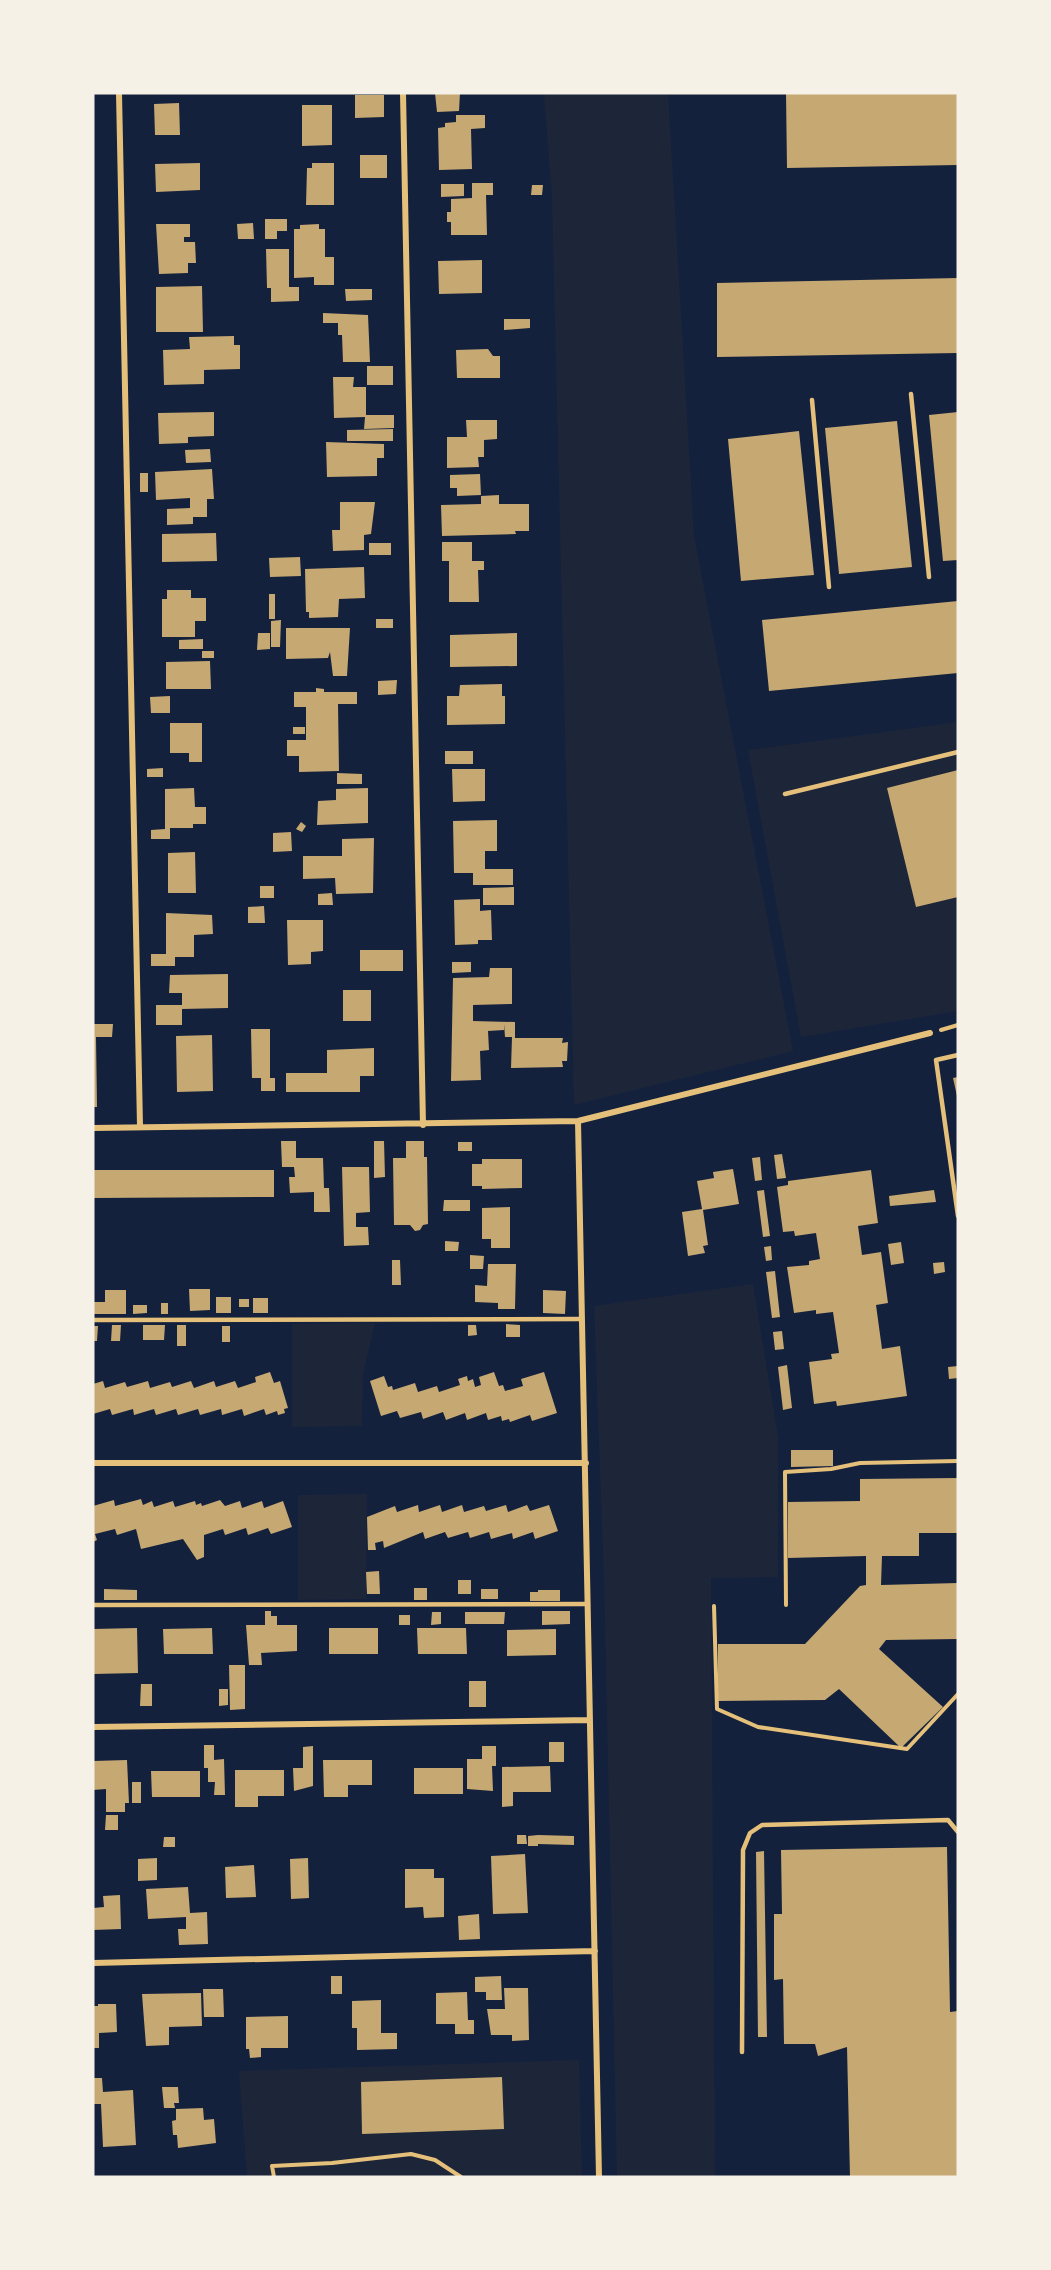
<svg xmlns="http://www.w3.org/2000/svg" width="1051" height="2270" font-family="'Archivo Narrow',sans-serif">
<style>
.green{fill:#1d2539}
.building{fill:#c6a872}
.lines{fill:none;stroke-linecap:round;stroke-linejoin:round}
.path{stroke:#e5c07b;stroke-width:4}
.service{stroke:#e5c07b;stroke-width:4.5}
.minor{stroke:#e5c07b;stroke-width:6}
</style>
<rect width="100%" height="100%" fill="#14213d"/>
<!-- green -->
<path class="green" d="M544,93h124l26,443 99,515 -219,54 -22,-906z
M958,722v289l-157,26 -53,-287z
M753,1284l25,153v140l-67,1 4,599h-98l-13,-599 -10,-272z
M375,1323l-12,51 -1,52 -70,1v-103z
M367,1494l-1,105 -68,1v-105z
M579,2060l3,117h-335l-8,-106z"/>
<!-- building -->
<path class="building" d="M435,93h25l-1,18 -22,1z
M786,93h172v72l-171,3z
M355,95h29v22l-29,1z
M179,103l1,32h-25l-1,-31z
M302,105h30v40l-30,1z
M456,115h29v13l-14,1 1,40 -33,1 -1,-42 7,-1v-4l11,-1z
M360,155h27v23h-27z
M200,163v27l-44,2 -1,-28z
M312,163h22v42h-28l1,-37h5z
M472,183h21v12h-7l1,40h-36v-13h-4v-10h4v-13l21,-1z
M441,184h23v12l-23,1z
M532,185h11l-1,10h-11z
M265,219h22v12h-10v8h-12z
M253,223l1,16h-16l-1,-15z
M156,224h34v13h-6v5h11l1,21h-8v10l-29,1z
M319,224v5h6v28h9v28h-20v-8l-20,1v-49h6v-4z
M266,249h23v38h10v14l-28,1v-14h-4z
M482,260v33l-43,1 -1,-33z
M958,278v75l-241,4v-74z
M202,286l1,46h-47v-45z
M345,289h27v11l-26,1z
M323,313l45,2 2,47h-27l-1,-27h-4v-12h-15z
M504,319h26v9l-26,2z
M234,336v9h6v24l-36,1v14l-40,1 -1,-35 27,-1 -1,-12z
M488,349l5,7h7v22h-43l-1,-28z
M367,366h26v19h-26z
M333,377h21l-1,10h13v28h28v13l-30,1 1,-12 -31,1z
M214,412v24l-26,1v6l-29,1 -1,-31z
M958,412v148l-15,1 -14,-146z
M466,420h31v19l-13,1v17h-6l1,10 -32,1v-31h20z
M897,421l15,146 -73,7 -14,-146z
M393,429v12h-46v-11z
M799,431l15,144 -73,6 -13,-142z
M326,442l58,2v14h-7v18l-50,1z
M210,449l1,13 -25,1 -1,-13z
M212,469l2,30h-7v18h-14v7l-26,1v-16l23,-1v-10l-34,2 -1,-28z
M140,473h8v19h-8z
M480,474l1,21 -24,1v-8h-7v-13z
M499,495v9h30v27h-14l1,3 -74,2 -1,-31 40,-1v-8z
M340,502h35l-4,32 -7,1v15l-31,1 -1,-21h8z
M216,533l1,28 -55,1v-28z
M442,542h30v19h12v9h-6l1,32h-30v-41h-7z
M369,543h22v12h-22z
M300,557l1,19 -31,1 -1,-19z
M364,567l1,31 -26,1 -1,18 -29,1v-6h-3l-1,-43z
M167,590h24v8h15v23h-11v16h-33v-38h5z
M269,594h6v25h-6z
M958,601v72l-189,18 -7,-71z
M376,619h17v9h-17z
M281,620l-1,27h-9v-26z
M286,628h64l-3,48h-14l-3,-24 -2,6 -42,1z
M258,633h12v16l-13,1z
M517,633v33l-67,1v-32z
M203,639v10h-24v-9z
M202,651h12v7h-12z
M210,661l1,28h-45v-27z
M397,680l-1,14 -18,1v-14z
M502,684v12h3v28l-58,1v-29h12l1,-11z
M316,688l8,1v3h33v12h-19l1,67 -40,1v-16h-12v-16h19v-33h-12v-15h22z
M170,696v17h-19l-1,-16z
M170,723h32v39h-13v-9h-19z
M293,727h12v7h-12z
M445,751h28v13h-28z
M163,768v9h-16v-8z
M452,769h33v32l-32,1z
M958,770v127l-42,10 -29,-119z
M337,773l25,1v10h-25z
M194,788l1,19h11v17h-13v4h-23v11h-19v-9l14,-1v-40z
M368,788v35l-51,2 1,-24 18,-1v-11z
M497,820v31h-12v18h28v16h-40v-12h-19l-1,-52z
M301,822l5,4 -4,6 -6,-3z
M291,832l1,19 -19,1v-19z
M374,838l-1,55 -37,1 -1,-16 -32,1v-23h39v-17z
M195,852l1,41h-28v-40z
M260,886h14v12h-14z
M514,887v18h-31v-17z
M332,893l1,12h-15v-11z
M480,899v12l11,-1 1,30h-14v4l-23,1 -1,-45z
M264,906l1,17h-17v-16z
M166,913l46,2 1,19 -19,1v22h-19v9h-24v-12h15z
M287,920h36v31l-12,1v12l-23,1z
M360,950h43v21h-43z
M452,962h19v10l-19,1z
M490,968h22v36l-39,1v16l42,1v16h48l-1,5 6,-1 -1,19h-5l1,6 -52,1 1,-31h-7l-1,-13v6l-16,1 1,19 -9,1 1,29 -30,1 2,-103 36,-1z
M228,974v34l-46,1v16h-26v-20h26v-12h-13l1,-18z
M343,990h28v31h-28z
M94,1024h19l-1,13h-16l1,70h-4z
M251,1029h19v49h5v13h-14v-13h-9z
M212,1035l1,56 -36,1 -1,-56z
M374,1048v28h-14v16h-74v-19h41v-23z
M958,1077v19h-1l-4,-18z
M281,1141h15v17h27l1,30h5l1,24h-16v-20l-24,1 -1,-16h6l-1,-10h-12z
M374,1141h10l1,36 -11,1z
M406,1141h18v16h3l1,67 -5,1 -3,5 -5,1 -5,-6h-16l-1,-67h13z
M458,1142h14v9h-14z
M782,1154l4,24 -9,1 -3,-24z
M760,1157l2,23 -7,1 -3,-23z
M482,1159h40v29l-40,1v-3h-10v-22h10z
M342,1167h27l1,45 -14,1v14h12l1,18 -25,1z
M733,1169l6,35 -36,6 5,35 -5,1 2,7 -17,3 -6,-44 20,-3 -5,-28 17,-3 -1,-6z
M93,1170h181v27l-181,1z
M871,1170l7,53 -20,3 4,29 19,-3 7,51 -12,2 6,44 18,-3 7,50 -70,10 -1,-5 -22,3 -5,-42 23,-3 -1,-5 8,-1 -6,-41 -17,2v-4l-22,3 -7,-46 22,-2v-4l11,-2 -4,-26 -21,3 -1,-5 -11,1 -6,-45 11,-2v-4z
M764,1190l6,46 -7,1 -6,-46z
M934,1190l2,12 -46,4 -1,-10z
M444,1200h26v11h-27z
M510,1207v41h-19v-9h-9v-31z
M445,1241l14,1 -1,9h-13z
M901,1242l3,21 -13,2 -3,-21z
M771,1246l1,14 -6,1 -2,-14z
M470,1255l14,1 -1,13h-13z
M392,1260h8l1,25h-9z
M944,1262l1,10 -11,2 -1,-11z
M488,1264h28l-1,45h-17v-6l-23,-1v-17l12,1z
M775,1271l5,46 -8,1 -6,-46z
M189,1289h21v21l-20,1z
M105,1290h21v24h-33v-12h12z
M543,1290l23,1 -1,23 -22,-1z
M216,1297h15v16h-15z
M253,1298h15v15h-15z
M239,1299h10v8h-10z
M161,1303h7v11h-7z
M133,1305h14v8l-14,1z
M506,1324l14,1v12h-14z
M112,1325h9l-1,16h-9z
M143,1325h22l-1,15h-21z
M177,1325h9v21h-9z
M468,1325h8l1,10 -9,1z
M93,1326h5l-1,15h-4z
M222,1326h8v16h-8z
M782,1331l2,18 -9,1 -2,-18z
M787,1365l5,43 -9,2 -5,-43z
M958,1366v12l-9,1 -1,-12z
M270,1372l4,11 6,-2 8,27 -4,1 1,4 -7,2 -1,-4 -11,4 -2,-6 -20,7 -2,-7 -20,6 -1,-6 -21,6 -2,-6 -20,6 -2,-6 -20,6 -2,-6 -20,6 -1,-6 -21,6 -2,-6 -17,5v-30l10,-3 2,7 20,-6 2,5 21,-6 2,7 20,-6 2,5 19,-6 3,7 20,-7 2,6 19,-6 3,7 18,-6 -1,-5z
M494,1372l5,14 4,-1 2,6 18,-5 -2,-7 23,-7 13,41 -25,8 -2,-6 -20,7 -1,-3 -7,2 -1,-5 -13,4 -2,-7 -19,7 -2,-7 -19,7 -3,-8 -20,7 -2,-7 -21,6 -3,-7 -16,5 -11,-35 14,-5 4,11 4,-1 1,4 22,-7 3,9 19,-6 2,6 21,-7 -2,-6 9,-3 1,5 5,-2 2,8 6,-2 -2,-8z
M791,1450h42v16l-42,1z
M958,1478v55h-39v23h-37l-1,29 77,-2v56l-72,1 -7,9 64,58 -42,41 -62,-59 -14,11 -107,1v-57h87l55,-58 6,-1v-29l-78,2v-56l72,-1v-22z
M141,1499l2,6 9,-4 2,6 19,-6 2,6 20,-6 1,4 5,-2 1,3 18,-6 5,6 15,-5 2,7 20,-7 2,7 19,-7 9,26 -21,7 -3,-6 -20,7 -2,-7 -21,7 -2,-6 -19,6v22l-7,3 -14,-21 -42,10 -5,-20 -19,6 -2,-6 -20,5 2,6 -4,2v-36l21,-6 1,6z
M418,1505l1,7 21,-7 2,7 20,-7 2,7 20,-6 2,5 20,-6 2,7 19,-7 3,6 19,-6 9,26 -23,8 -2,-7 -20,7 -1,-6 -21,6 -2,-7 -19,6 -2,-6 -20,6 -3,-6 -20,7 -2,-7 -39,16 -1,-7 -8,2 1,7h-8l-1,-33 28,-11 2,6z
M379,1571l1,23h-13l-1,-22z
M458,1580h13v14h-13z
M414,1588h13v12h-13z
M104,1589l33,1v10h-33z
M481,1589h17v10h-17z
M538,1590h22v11h-30v-9h8z
M265,1611h6v5h6v9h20v26l-36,2 1,12h-13l-3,-40h19z
M542,1611h28v13l-28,1z
M432,1612h9v12l-10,1z
M465,1612h40l-1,12h-39z
M399,1615h11v10h-11z
M137,1628l1,45 -45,1v-45z
M212,1628l1,26h-49l-1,-25z
M329,1628h49v26h-49z
M417,1628h49l1,26h-49z
M556,1629v26l-49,1v-26z
M229,1665h16v44l-15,1z
M469,1681h17v26h-17z
M141,1684h11v22h-12z
M219,1689h9v16l-9,1z
M549,1742h15v20h-15z
M204,1745h10v15l10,-1 1,36h-11l1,-13h-7v-14h-4z
M313,1746v40l-19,5 -1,-23h10v-21z
M482,1746h14v20h-4l1,25 -26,-2v-30h15z
M127,1760l2,43h-4v9h-19v-23l-13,1v-29z
M323,1760h49v25h-24v12h-24z
M550,1766l1,26h-38v14l-11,1v-40z
M414,1768h49v26h-49z
M235,1770h49v26h-26v11h-23z
M151,1771h49v26h-48z
M132,1782h9v21h-9z
M106,1815h12v15h-13z
M517,1835h9l1,9h-10z
M538,1835l36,1v9l-36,-1v2h-10v-10z
M164,1837h11v10h-12z
M947,1847l3,165 8,-1v165l-108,1 -3,-130 -29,9 -3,-12h-31l-1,-65 -9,1v-66h8l-1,-64z
M764,1851l3,186h-9l-2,-185z
M525,1854l3,59 -35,1 -2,-58z
M157,1858v22l-19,1v-22z
M308,1858l1,40 -18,1 -1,-40z
M254,1865l2,32 -30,1 -1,-31z
M405,1869h29v9h10v39l-20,1 -1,-11 -18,1z
M188,1887l2,26 17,-1 1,32 -29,1 -1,-16h8v-12l-38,2 -2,-30z
M120,1895l1,34 -28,1v-22l11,-1 -1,-11z
M479,1914l1,25 -21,1 -1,-24z
M331,1976h11v18h-11z
M501,1976l1,24h-16v-8h-11v-15z
M504,1988h24l1,52 -17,1v-6h-21l-4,-26h18z
M203,1989h20l1,28h-20z
M467,1992l1,28h6v14h-19v-10h-19v-31z
M201,1993l1,33 -33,1v18l-23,1 -4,-52z
M381,2000v33h16v16l-40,1v-22h-5v-27z
M98,2004h18l1,28 -18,1v15h-6v-42h5z
M288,2016v32h-27v9l-11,1 -1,-9h-3v-32z
M502,2077l2,52 -142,5 -1,-52z
M93,2078h9l1,14 30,-2 3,55 -33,2 -2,-43h-8z
M162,2087h16l1,16h-5l1,5h-11z
M203,2108l1,12 10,-1 2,24 -38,5 -1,-13h-4l-1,-14 4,-1v-11z"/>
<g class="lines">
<!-- path -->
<path class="path" d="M941,1030l17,-5
M786,1605l-1,-133 46,-3 29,-6 98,-2
M714,1606l3,103 41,18 149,22 51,-55
M274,2177l-2,-11 60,-3 79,-9 24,6 26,17"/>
<!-- service -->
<path class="service" d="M911,394l18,183
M812,400l17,187
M785,794l173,-42
M958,1055l-22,5 22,156
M93,1320l488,-1
M93,1605l495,-1
M742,2052l1,-202 7,-17 12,-8 186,-5 10,12"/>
<!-- minor -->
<path class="minor" d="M119,93l21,1033
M403,93l20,1032
M578,1121l21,1056
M93,1128l485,-7 352,-88
M93,1463h493
M93,1727l497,-7
M93,1963l502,-12"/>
</g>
<!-- border -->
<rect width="1051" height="2270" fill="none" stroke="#f6f1e7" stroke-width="189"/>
</svg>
